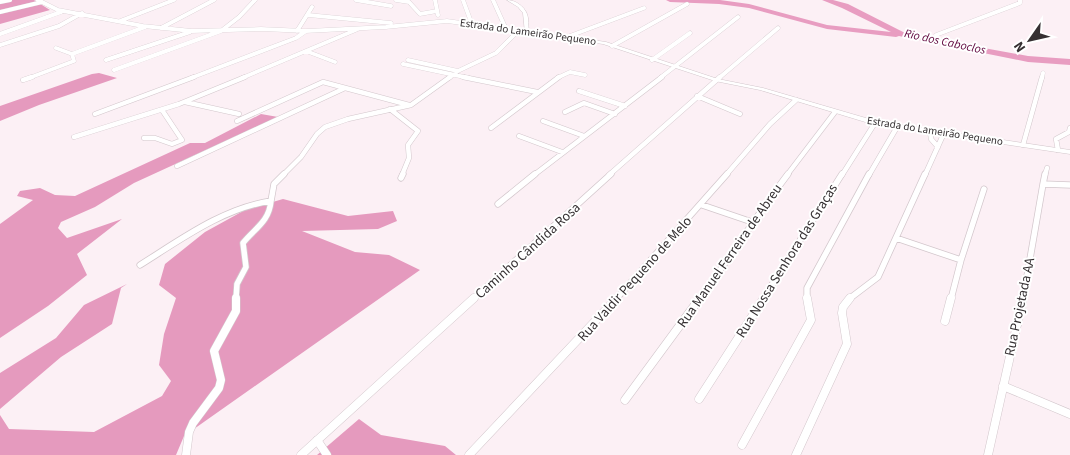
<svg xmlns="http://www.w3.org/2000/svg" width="1070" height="455" font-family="'Source Sans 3',sans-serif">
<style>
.forest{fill:#e59abe}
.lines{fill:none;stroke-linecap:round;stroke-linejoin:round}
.river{fill:#e89dc1;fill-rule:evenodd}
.minor-far3-casing{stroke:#d3c7cc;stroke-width:4.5}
.minor-far2-casing{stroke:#d3c7cc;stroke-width:5.5}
.minor-far1-casing{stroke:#d3c7cc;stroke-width:7}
.minor-casing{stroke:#d3c7cc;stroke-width:9}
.tertiary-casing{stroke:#d3c7cc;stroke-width:1}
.minor-far3{stroke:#fff;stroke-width:4}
.minor-far2{stroke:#fff;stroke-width:4.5}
.minor-far1{stroke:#fff;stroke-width:5.5}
.minor{stroke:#fff;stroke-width:8}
.tertiary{fill:#fff;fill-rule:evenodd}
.labels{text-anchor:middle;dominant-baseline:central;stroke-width:4;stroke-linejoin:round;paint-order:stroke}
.far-street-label{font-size:11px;fill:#353032;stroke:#fff}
.far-water-label{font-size:12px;font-style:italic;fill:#5f053d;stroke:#fff}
.street-label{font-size:14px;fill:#353032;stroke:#fff}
</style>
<rect width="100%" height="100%" fill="#fcf0f5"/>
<!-- forest -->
<path class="forest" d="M0,0h34l16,10 -50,14z
M99,73l18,5 -78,27 -39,16v-15l92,-32z
M261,114l17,3 -144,66 -39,24 -34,15 -3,6 9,10 55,-19 -45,35 10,21 -39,31 -48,32v-114l33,-24 -16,-4 3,-5 20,-3 15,7 20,1 115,-53h15z
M283,199l65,17 45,-5 4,10 -19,8 -76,2 53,21 34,3 31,15 -236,166 -8,19h-176v-40l9,14 85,3 68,-36 9,-15 -12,-16 5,-31 12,-36 -17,-13 6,-21 40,-32 40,-22z
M127,284l-6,4 -9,36 -51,33 -61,52v-36l56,-35 28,-33z
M359,419l22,16 64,11 11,9h-139z"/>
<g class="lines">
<!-- river -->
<path class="river" d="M666,0h54l29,4 78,21 64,7 -49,-24 -20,-8h11l15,4 59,30 121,22 42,3v6l-42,-3 -129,-26 -3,1 -69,-8 -78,-21 -30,-4 -49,-2z"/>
<defs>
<path id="minor-far3" d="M38,0l20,10 85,16 49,5 69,-2 45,2 80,-4 61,-6 80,11
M356,0l35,6
M396,0l13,2 11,12 17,-3
M435,0l3,15
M463,0l7,19
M493,0l13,29
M0,2l10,-2
M0,12l42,-10
M308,15l83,8
M120,21l54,-21
M161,28l53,-28
M297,31l15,-24
M0,34l61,-22
M936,35l84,-32v-3
M567,37l77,-29
M0,45l59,-19 23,-13
M612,46l75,-42
M306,51l29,11
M72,54l73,-27
M106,60l84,-28
M408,60l50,11
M652,60l38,-27
M403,64l66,14
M114,70l107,-39 18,-14 16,-17
M29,78l45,-17 -2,-7 -16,-6
M191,78l105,-40 10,-7
M242,78l116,-49
M449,78l9,-7 38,-18 22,-22
M557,78l13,-6 15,3
M660,78l78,-61
M719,78l59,-50
M1042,78l1,-5"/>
<path id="minor-far2" d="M463,77l74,15
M23,80l9,-3
M579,91l46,15
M697,96l43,18
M185,102l54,12
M390,109l28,22 -10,14 1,13 -7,17
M565,112l19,-9 31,11
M95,114l99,-37
M237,121l86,-39 86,23
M543,121l41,15
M491,128l68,-51
M930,131l1,8 7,8
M519,136l43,16
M74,137l105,-33 66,-27
M144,138h11l17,6 10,-4 -20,-30
M1023,145l19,-68
M1058,150l-2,-11 13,-7 1,-4
M177,166l168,-78
M283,175l18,-18 16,-23 8,-7 23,-8 63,-14 39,-28
M534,175l128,-98
M609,175l111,-98
M726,175l44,-51 26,-24
M787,175l48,-63
M842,175l33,-52
M869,175l28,-48
M925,175l19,-42
M1045,175l2,-7"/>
<path id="minor-far1" d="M401,178l2,-4
M1043,184l2,-10
M498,204l37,-30
M702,205l50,17
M896,238l65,22 23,-71
M140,265c40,-25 83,-57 131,-64l3,-17 10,-10
M236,299l1,-15 9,-17 -3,-24c12,-15 26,-21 28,-42
M473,299l138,-125
M616,299l111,-125
M699,299c31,-41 58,-84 89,-125
M763,299l79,-125
M807,299v-11l62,-114
M849,299l29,-22 47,-103
M951,299l10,-39
M1023,299l20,-115 27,1"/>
<path id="minor" d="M945,321l6,-23
M1003,386l67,28
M699,399l65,-101
M625,400l75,-102
M317,440l10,15
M742,445l69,-125 -4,-22
M186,455l3,-23 4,-9 26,-35 2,-8 -7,-29 22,-40v-13
M301,455l173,-157
M469,455l148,-157
M796,455l51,-111 -5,-31 1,-6 7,-9
M988,455l35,-157"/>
<path id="tertiary" d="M507,0c8,0 17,6 20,14 2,5 1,12 2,17l77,11 112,37 45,9 113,33 194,29v4l-195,-29 -115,-35 -45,-9 -112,-37 -78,-11 -2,-20 -5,-6z"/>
</defs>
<!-- minor-far3 casing -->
<use href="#minor-far3" class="minor-far3-casing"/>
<!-- minor-far2 casing -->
<use href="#minor-far2" class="minor-far2-casing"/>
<!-- minor-far1 casing -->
<use href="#minor-far1" class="minor-far1-casing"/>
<!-- minor casing -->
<use href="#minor" class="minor-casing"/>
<!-- tertiary casing -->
<use href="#tertiary" class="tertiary-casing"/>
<!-- minor-far3 -->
<use href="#minor-far3" class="minor-far3"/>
<!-- minor-far2 -->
<use href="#minor-far2" class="minor-far2"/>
<!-- minor-far1 -->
<use href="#minor-far1" class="minor-far1"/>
<!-- minor -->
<use href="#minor" class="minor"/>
<!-- tertiary -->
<use href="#tertiary" class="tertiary"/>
</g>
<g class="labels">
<!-- far-street labels -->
<g class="far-street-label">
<text transform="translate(528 32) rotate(8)">Estrada do Lameirão Pequeno</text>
<text transform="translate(935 131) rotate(9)">Estrada do Lameirão Pequeno</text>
</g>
<!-- far-water labels -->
<g class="far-water-label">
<text transform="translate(945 42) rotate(12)">Rio dos Caboclos</text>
</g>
<!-- street labels -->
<g class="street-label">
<text transform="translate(528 251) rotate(-42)">Caminho Cândida Rosa</text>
<text transform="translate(730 256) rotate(-55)">Rua Manuel Ferreira de Abreu</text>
<text transform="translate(787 261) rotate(-58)">Rua Nossa Senhora das Graças</text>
<text transform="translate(635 279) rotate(-48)">Rua Valdir Pequeno de Melo</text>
<text transform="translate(1020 307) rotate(-78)">Rua Projetada AA</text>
</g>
</g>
<!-- north arrow -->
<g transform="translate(1030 40) rotate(236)" stroke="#ffffff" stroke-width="4" paint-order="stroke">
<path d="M0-4L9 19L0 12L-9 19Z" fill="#353032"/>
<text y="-8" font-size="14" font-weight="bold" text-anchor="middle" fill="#353032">N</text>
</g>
</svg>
